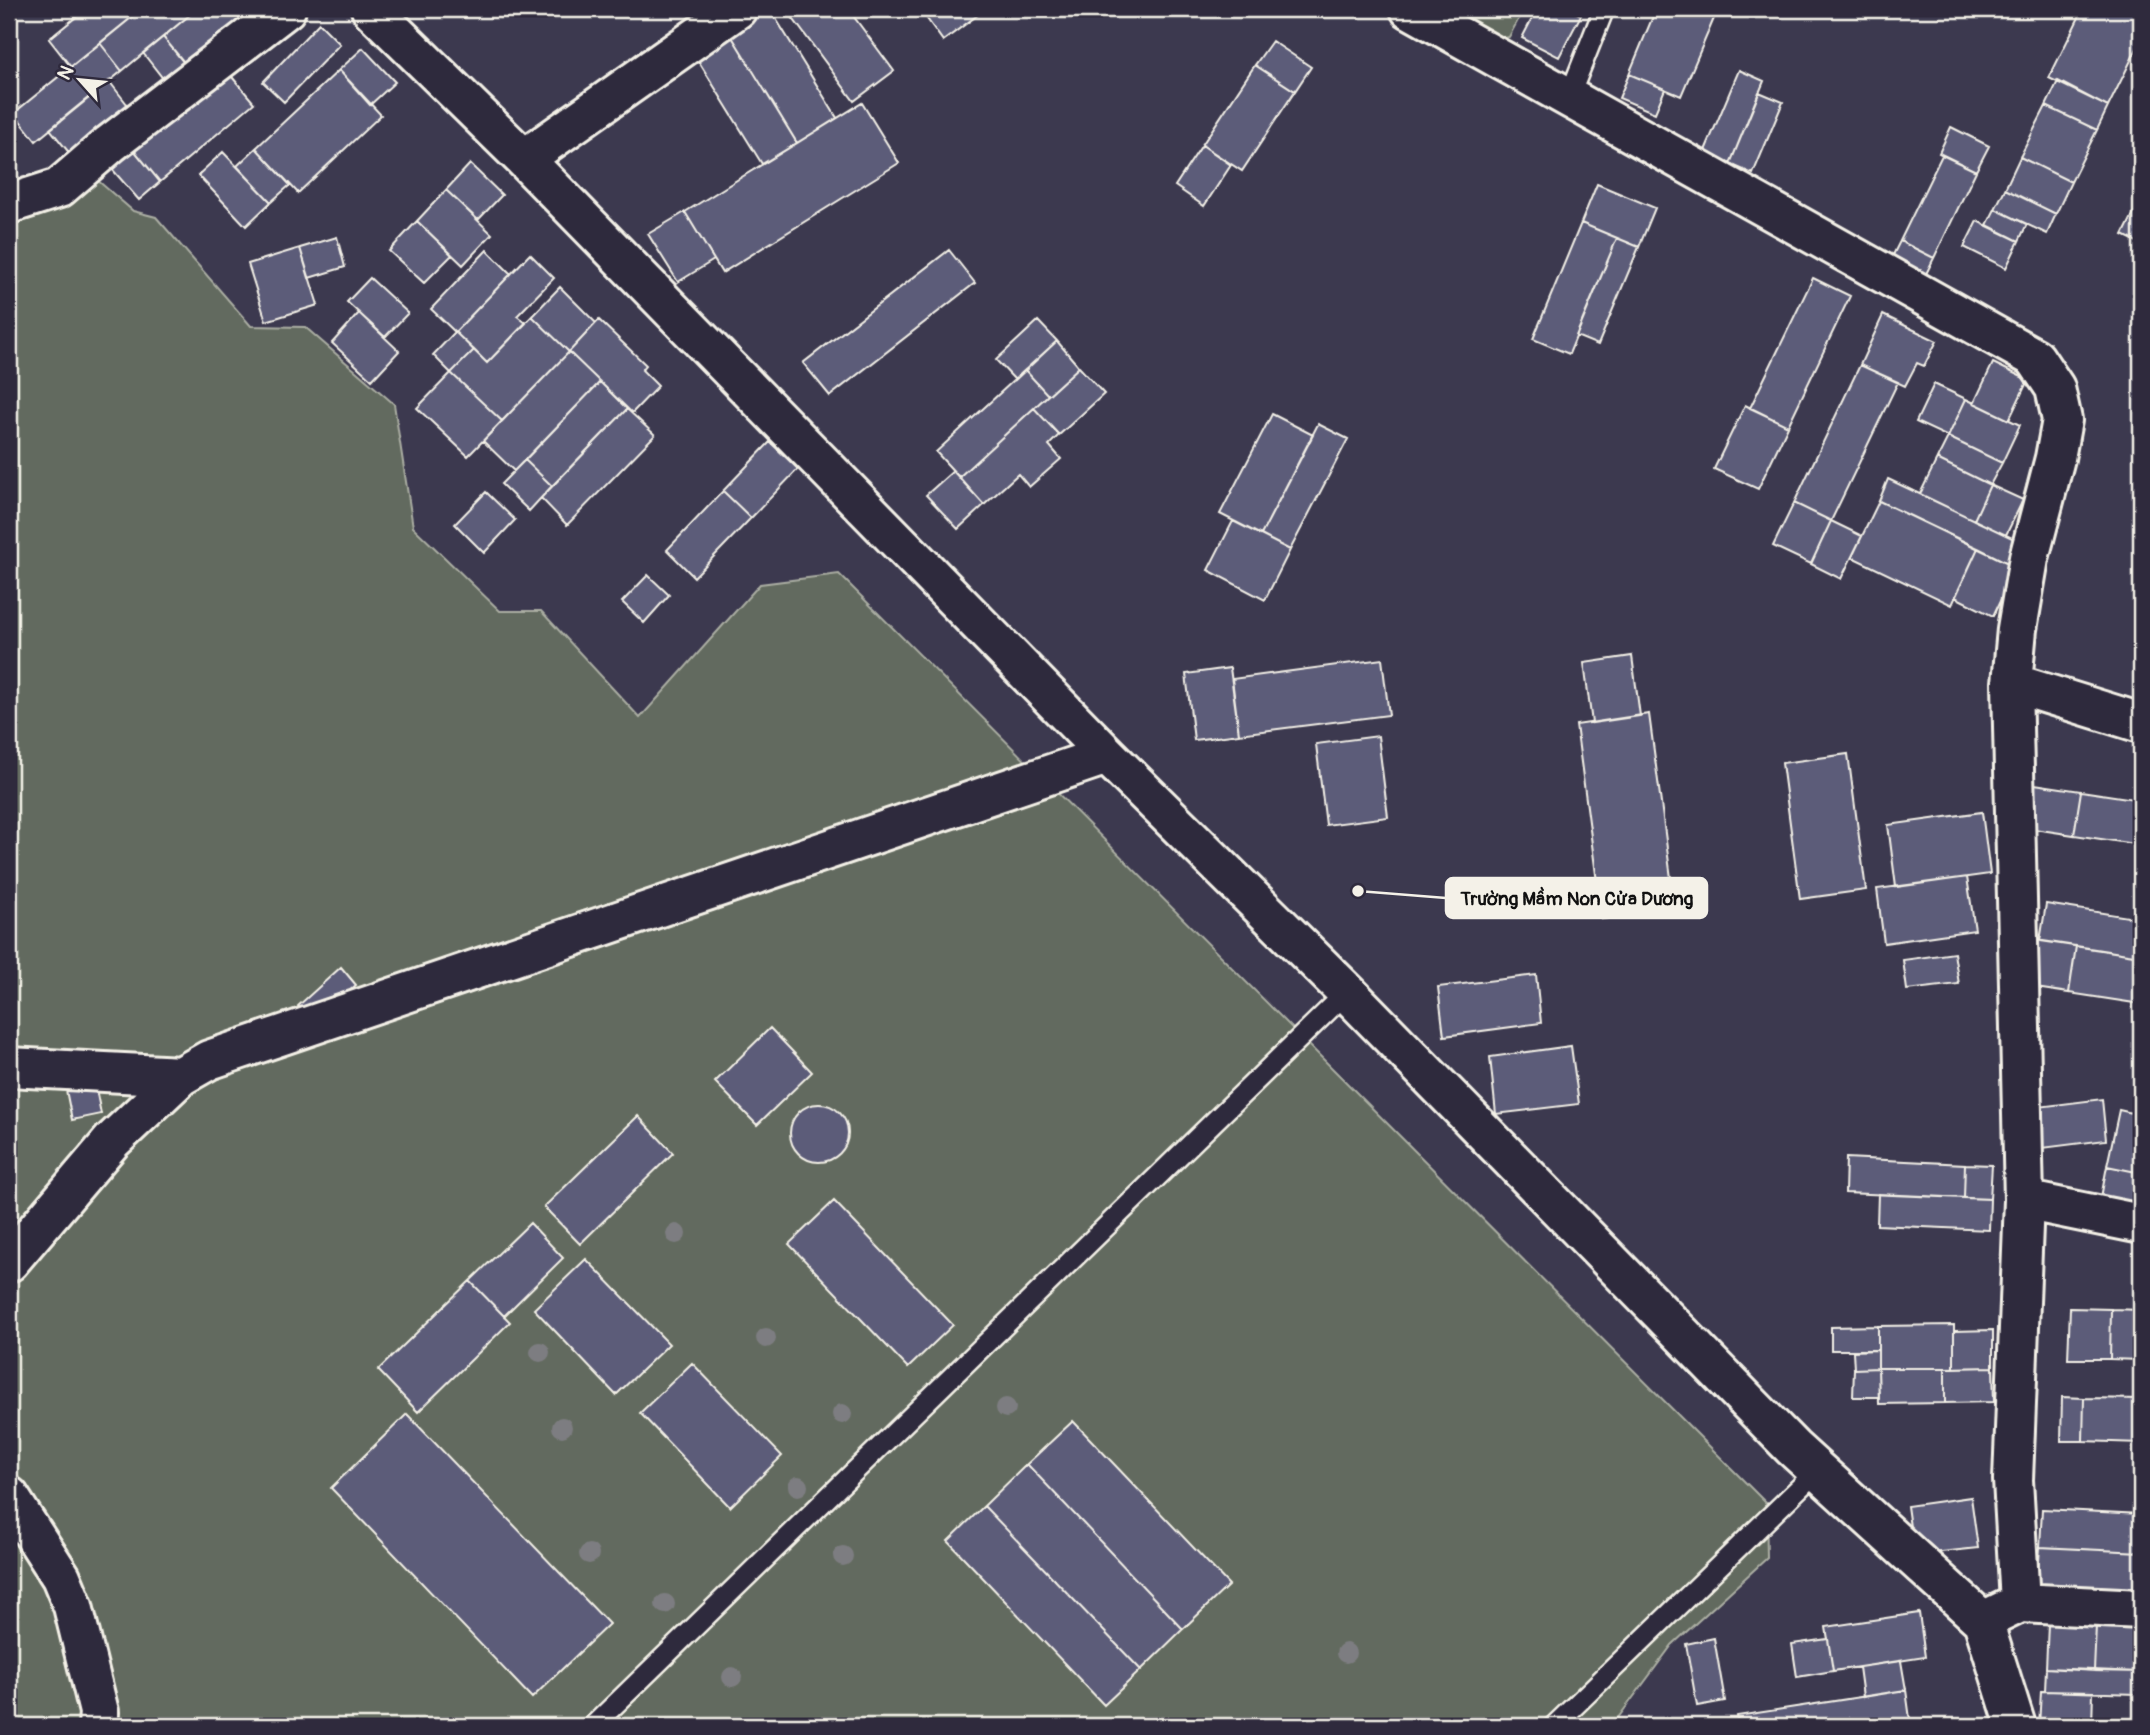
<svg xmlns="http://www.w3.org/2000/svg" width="2150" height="1735" font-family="Pangolin,sans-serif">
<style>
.green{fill:#626a5e;stroke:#abaea3;stroke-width:2}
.building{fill:#5c5c79;stroke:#f4f1e8;stroke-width:2}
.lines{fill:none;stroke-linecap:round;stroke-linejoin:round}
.service-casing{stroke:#f4f1e8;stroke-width:24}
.minor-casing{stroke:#f4f1e8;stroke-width:44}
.service{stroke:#2f2a3d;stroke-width:19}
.minor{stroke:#2f2a3d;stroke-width:38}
.tree{fill:#7d7d81}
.leader{fill:none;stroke:#f4f1e8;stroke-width:2.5}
.callout-dot{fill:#f4f1e8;stroke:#2f2a3d;stroke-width:2.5}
.callout{fill:#f4f1e8;stroke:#f4f1e8;stroke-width:2.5}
.callout-label{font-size:19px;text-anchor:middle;font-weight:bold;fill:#111}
</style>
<rect width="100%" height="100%" fill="#3c394f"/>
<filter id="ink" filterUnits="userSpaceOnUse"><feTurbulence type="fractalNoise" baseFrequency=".0143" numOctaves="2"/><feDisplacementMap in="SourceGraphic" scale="14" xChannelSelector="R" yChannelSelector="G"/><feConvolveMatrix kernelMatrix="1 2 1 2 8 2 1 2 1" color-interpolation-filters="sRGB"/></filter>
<g filter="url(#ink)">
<!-- green -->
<path class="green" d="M1443,9h81l-15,28 -13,3z
M96,179l37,32 23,6 95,109 54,1 89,77 19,123 87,84h41l99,107 120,-134 79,-10 927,929 1,55 -95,87 -60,81h-1603v-1512z"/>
<!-- building -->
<path class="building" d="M86,9h56l-71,58 -22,-28z
M142,9h55l-75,62 -22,-28z
M197,9h41l14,17 -59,48 -30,-37z
M238,9h32l-18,17z
M756,9h14l67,109 -40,25 -71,-116z
M786,9h62l46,62 -40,30z
M920,9h55l4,5 -36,27z
M1537,9h32l12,6 -22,42 -37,-19z
M1656,9h62l-37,87 -52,-22z
M2083,9h58v31l-33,67 -59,-29z
M319,23l21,21 -56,58 -21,-20z
M726,27l71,116 -35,21 -71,-115z
M163,37l26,31 -21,17 -25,-32z
M1272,41l39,26 -16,24 -40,-26z
M100,43l22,28 -86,70 -22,-28z
M363,48l32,34 -25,23 -31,-35z
M1255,65l40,26 -53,80 -40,-26z
M339,70l42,45 -83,78 -42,-45z
M1739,70l25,11 -34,83 -26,-11z
M227,71l27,32 -94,79 -26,-32z
M1629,74l36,15 -10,24 -36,-15z
M109,81l25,32 -59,47 -25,-31z
M2058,81l50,26 -11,23 -51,-24z
M1759,92l24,10 -30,72 -23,-10z
M862,103l37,60 -177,110 -37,-61z
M2046,106l51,24 -26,52 -51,-25z
M1951,127l38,19 -13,25 -37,-18z
M1202,145l29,20 -27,41 -29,-20z
M256,148l34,37 -19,17 -34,-36z
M134,150l26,32 -21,18 -27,-31z
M223,152l48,50 -25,24 -48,-51z
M1942,155l34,16 -42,87 -34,-17z
M2020,157l51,25 -15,32 -51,-25z
M470,164l32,31 -24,25 -32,-30z
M1597,184l58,24 -16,39 -58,-24z
M2005,189l51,25 -9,20 -52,-25z
M446,190l46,44 -29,31 -46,-44z
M2141,199v45l-18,-9z
M1995,209l32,15 -8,17 -32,-16z
M685,212l29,48 -36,22 -30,-48z
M417,221l35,34 -28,28 -35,-32z
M1977,221l42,20 -13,27 -42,-21z
M1581,223l36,15 -48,116 -36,-15z
M337,237l8,30 -36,11 -9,-30z
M1617,238l22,9 -41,98 -22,-9z
M1900,241l34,17 -14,28 -34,-17z
M300,248l18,57 -52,16 -18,-57z
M487,250l24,24 -56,58 -24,-23z
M949,250l26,33 -145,113 -27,-33z
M530,254l24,24 -37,38 9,7 -39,40 -32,-31z
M370,278l38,35 -23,24 -38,-35z
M1813,278l37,18 -62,130 -38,-18z
M560,287l36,36 -27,29 -37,-36z
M359,313l40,38 -27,29 -40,-37z
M1883,315l54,26 -13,25 -7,-3 -12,23 -45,-21z
M532,316l37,36 -67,69 -51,-48 23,-23 13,13z
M599,320l47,45 -4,5 16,16 -26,27 -63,-61z
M1038,321l19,20 -42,39 -19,-20z
M455,332l19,18 -23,23 -18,-18z
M1057,341l22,26 -31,28 -23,-25z
M569,352l31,30 -86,89 -31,-30z
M1993,363l35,17 -19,40 -35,-17z
M1860,365l38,17 -67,139 -37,-18z
M1079,367l25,27 -45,41 -25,-27z
M1025,370l23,25 -89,82 -23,-25z
M451,373l51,48 -34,35 -51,-48z
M600,382l27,27 -75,77 -27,-26z
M1934,384l32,15 -18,38 -32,-15z
M1966,399l54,26 -18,38 -54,-26z
M1745,405l43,21 -30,63 -44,-20z
M1034,408l25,27 -10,10 12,14 -32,28 -11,-13 -34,31 -25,-28z
M627,409l28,26 -88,90 -26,-27z
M1272,414l41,21 -52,100 -41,-21z
M1318,424l30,15 -58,111 -29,-15z
M1948,437l54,26 -12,22 -53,-26z
M770,442l28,27 -47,49 -28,-27z
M1937,459l53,26 -16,35 -54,-26z
M525,460l27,26 -23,25 -28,-27z
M953,471l31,34 -26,24 -32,-34z
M1888,479l139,66 -11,22 -137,-66z
M1990,485l33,15 -17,35 -32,-15z
M723,491l28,27 -57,59 -27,-27z
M486,492l29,28 -31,33 -29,-29z
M1879,501l99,47 -26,57 -100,-48z
M1794,503l37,18 -20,43 -38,-18z
M1233,521l57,29 -25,50 -57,-30z
M1831,521l31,15 -21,43 -30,-15z
M1978,548l38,19 -23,49 -38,-19z
M648,575l21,20 -25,28 -22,-21z
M1632,656l8,60 -48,7 -8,-60z
M1382,659l7,56 -150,19 -7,-55z
M1230,668l9,66 -45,6 -8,-66z
M1649,714l26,194 -73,11 -26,-194z
M1378,736l10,81 -62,8 -10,-81z
M1848,754l18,136 -66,9 -18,-136z
M2028,783l53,8 -7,44 -53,-8z
M2081,791l60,9v45l-67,-10z
M1982,812l8,62 -94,13 -8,-62z
M1967,877l8,53 -91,13 -7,-54z
M2046,904l95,15v37l-101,-15z
M2030,939l46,7 -7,47 -46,-7z
M2076,946l65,10v48l-72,-11z
M1954,953l5,31 -52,6 -4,-30z
M341,967l15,18 -43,39 -15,-18z
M1536,975l5,48 -97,13 -6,-49z
M770,1028l42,44 -55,53 -42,-43z
M1571,1046l8,58 -83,10 -6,-57z
M95,1084l6,30 -29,6 -6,-30z
M2102,1099l4,41 -63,8 -5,-41z
M790 1133a29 29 0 1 1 58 0a29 29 0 1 1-58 0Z
M2119,1110l22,5v58l-34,-7z
M638,1116l35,37 -93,91 -36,-37z
M1846,1158l119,6 -1,34 -119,-5z
M1965,1164l27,1 -2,34 -26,-1z
M2107,1166l34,7v44l-42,-9z
M1878,1194l112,5 -1,31 -112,-5z
M834,1201l119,124 -45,43 -119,-124z
M530,1223l33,35 -59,58 -34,-35z
M586,1259l83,85 -53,51 -82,-86z
M470,1281l40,41 -92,90 -40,-42z
M2070,1308l41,1 -1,50h-42z
M2111,1309l30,1v50l-31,-1z
M1954,1325v43h-76v-42z
M1878,1326v24h-47v-23z
M1993,1330v37l-39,1v-37z
M1878,1350v18l-24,1 -1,-18z
M692,1363l90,93 -52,51 -90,-94z
M1993,1367l1,35 -49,1v-35z
M1878,1368l1,29h-26l1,-28z
M1878,1368h67v35l-66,1z
M2062,1397l22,1 -1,43h-22z
M2084,1398l57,1v44l-58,-2z
M407,1414l202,210 -77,74 -201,-210z
M1073,1421l156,164 -46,44 -156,-165z
M1027,1464l156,165 -42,41 -157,-164z
M1971,1497l7,51 -46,5 -22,-26 -3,-21z
M984,1506l157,164 -37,35 -156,-164z
M2042,1509l99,5v38l-101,-5z
M2040,1547l101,5v43l-104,-5z
M1919,1613l6,44 -92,14 -7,-44z
M2048,1624l48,1 -2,46 -48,-3z
M2096,1625l45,2v45l-47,-1z
M1714,1638l11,63 -28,5 -11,-62z
M1828,1639l5,32 -36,6 -5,-33z
M1901,1661l5,29 -43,7 -4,-30z
M2046,1668l92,4 -1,22 -92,-3z
M1906,1690l5,36h-173l-1,-10z
M2041,1691l52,1 -1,34h-53z"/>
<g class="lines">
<defs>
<path id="service" d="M1569,97l35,-88
M593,1726l754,-734
M1554,1726l263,-255"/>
<path id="minor" d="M371,9l153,150 583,596 240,237 446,456 190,173 33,105
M1410,9l625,349 20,30 7,32 -7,38 -26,100 -12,71 -5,54 12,517 -11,280 7,123 -37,18
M524,159l213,-150
M9,204l50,-16 51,-44 176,-135
M2012,683l129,40
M9,1067l172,9
M2024,1200l117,24
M9,1262l103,-121 69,-65 28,-16 898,-305
M9,1496l52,81 12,29 26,106 -1,14
M2020,1603l121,6"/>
</defs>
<!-- service casing -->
<use href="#service" class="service-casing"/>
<!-- minor casing -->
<use href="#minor" class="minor-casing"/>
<!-- service -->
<use href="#service" class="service"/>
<!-- minor -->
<use href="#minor" class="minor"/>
</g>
<!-- trees -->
<g class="tree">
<circle cx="676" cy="1234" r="10"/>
<circle cx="766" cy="1338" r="10"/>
<circle cx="540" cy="1352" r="10"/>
<circle cx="1006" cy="1408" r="10"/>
<circle cx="842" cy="1414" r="10"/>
<circle cx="562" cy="1427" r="10"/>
<circle cx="798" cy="1486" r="10"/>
<circle cx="589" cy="1554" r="10"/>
<circle cx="843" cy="1556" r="10"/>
<circle cx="665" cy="1604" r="10"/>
<circle cx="1346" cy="1653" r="10"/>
<circle cx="732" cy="1677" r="10"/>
</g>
</g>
<!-- callouts -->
<path class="leader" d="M1358 891L1446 898"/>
<circle class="callout-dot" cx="1358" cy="891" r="7"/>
<rect class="callout" x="1446" y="878" width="261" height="40" rx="7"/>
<g class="callout-label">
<text x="1577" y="905">Trường Mầm Non Cửa Dương</text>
</g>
<!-- margin -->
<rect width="2150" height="1735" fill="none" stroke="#2f2a3d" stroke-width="35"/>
<rect x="18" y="18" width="2115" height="1700" fill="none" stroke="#f4f1e8" stroke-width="2.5" filter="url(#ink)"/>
<!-- north arrow -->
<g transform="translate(80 80) rotate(297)" stroke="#2f2a3d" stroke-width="5" paint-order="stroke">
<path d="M0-5L12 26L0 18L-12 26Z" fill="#f4f1e8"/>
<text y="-10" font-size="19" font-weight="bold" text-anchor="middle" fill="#f4f1e8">N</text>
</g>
</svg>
